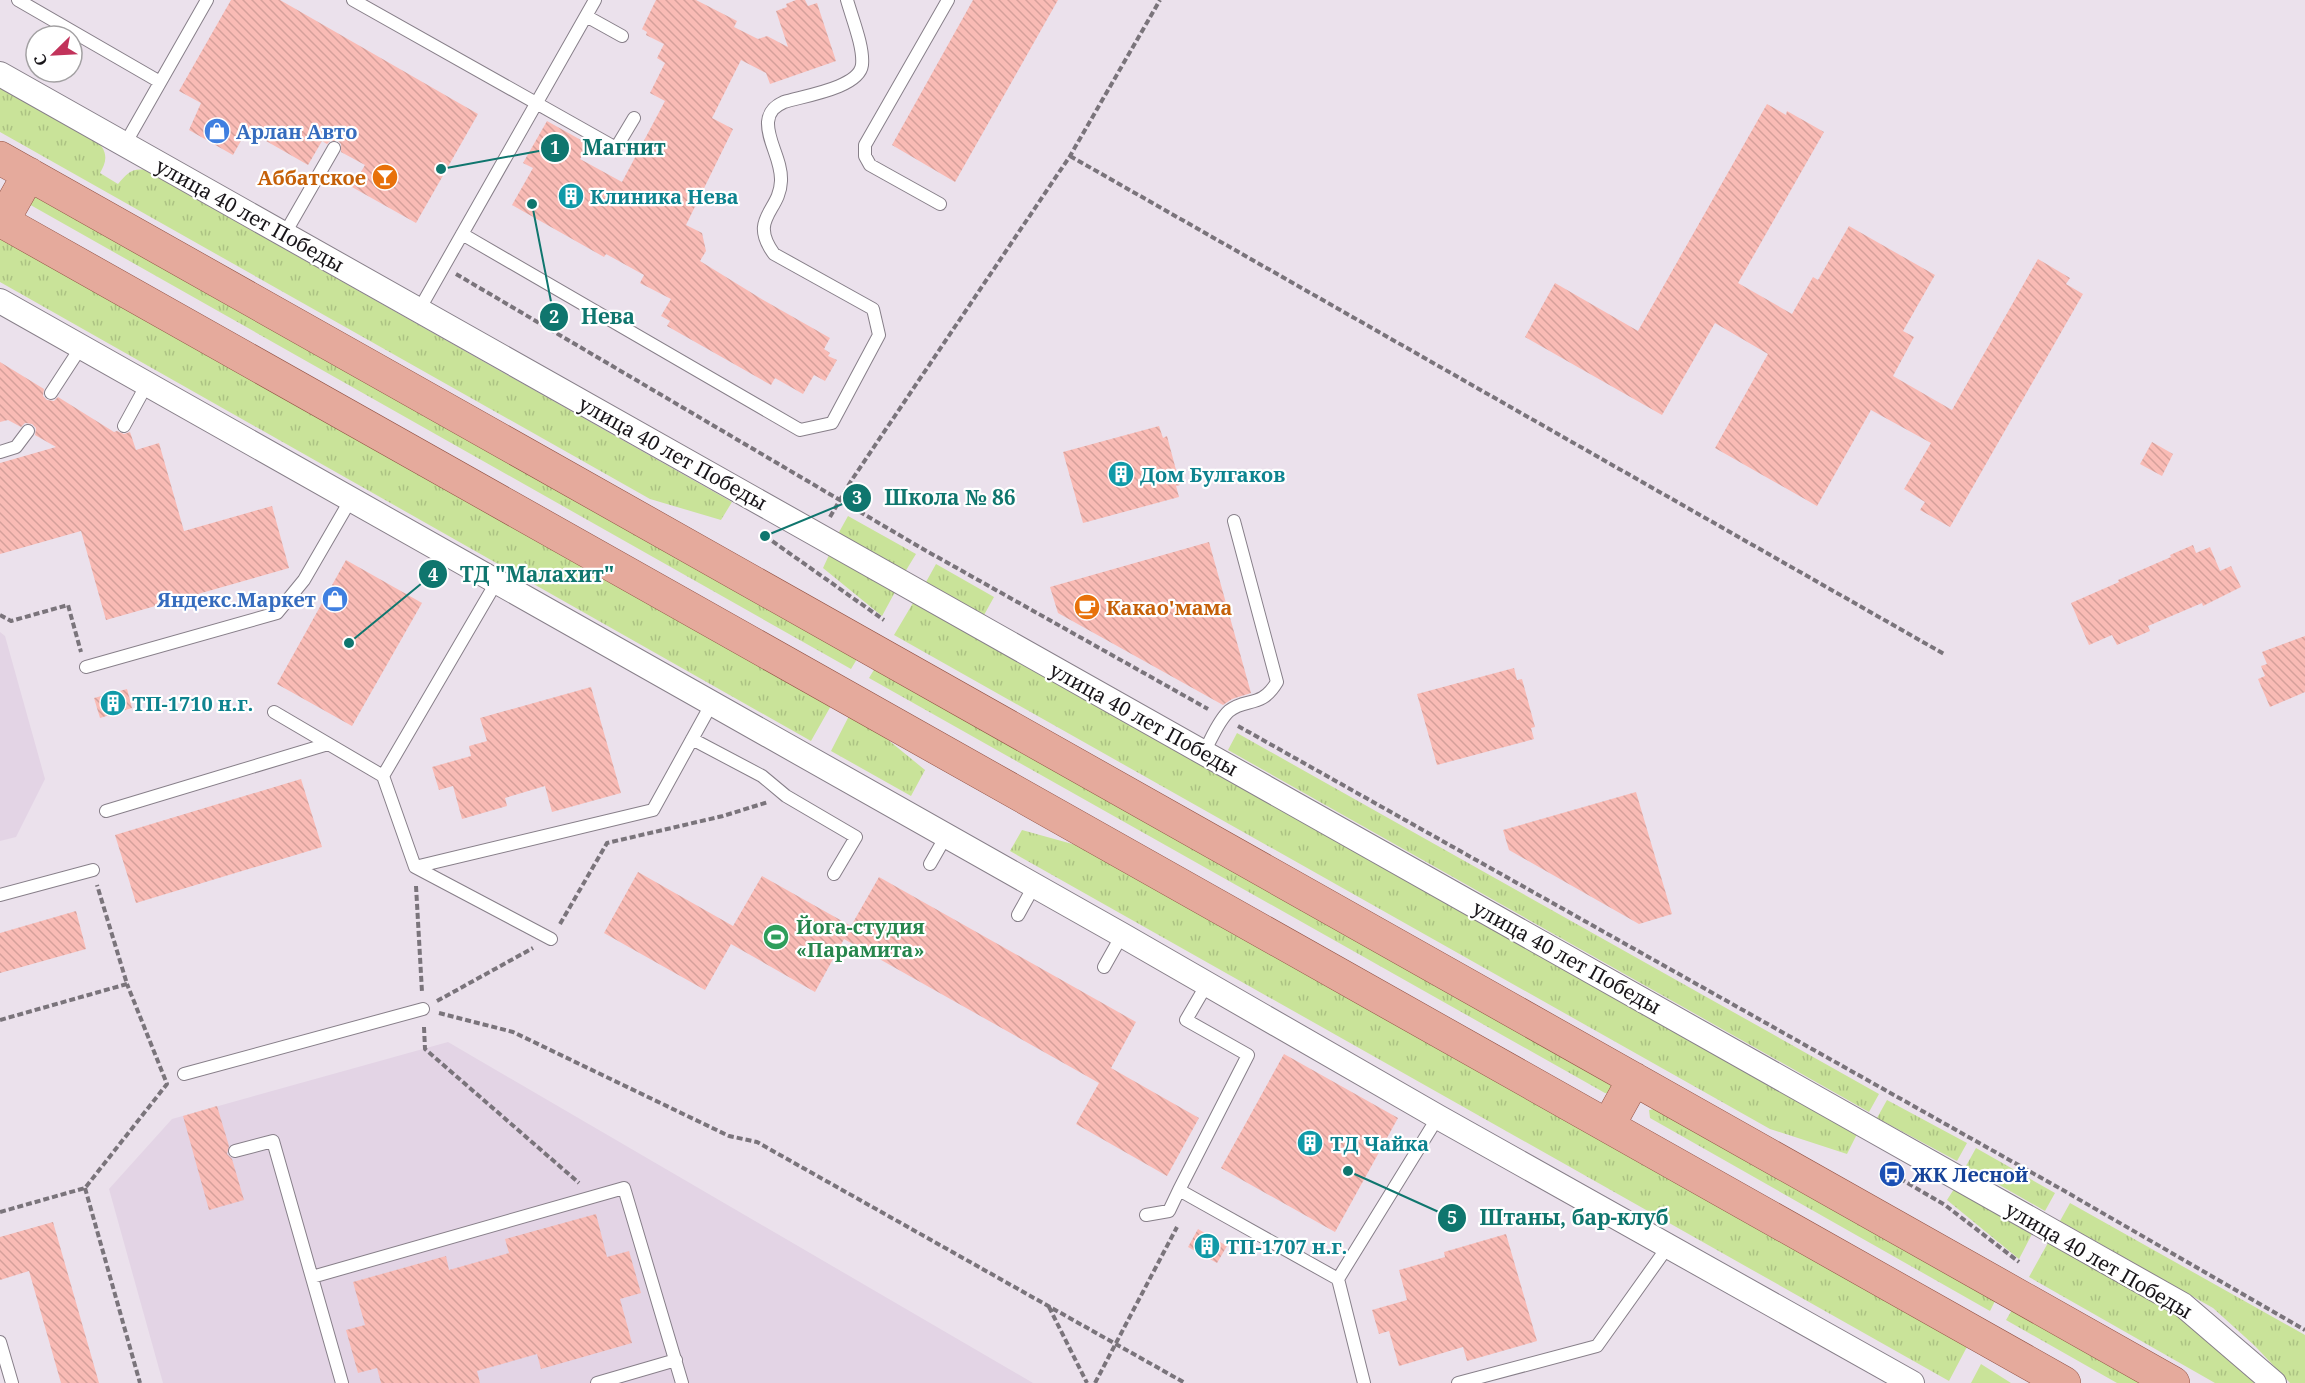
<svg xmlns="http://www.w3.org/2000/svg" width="2305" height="1383" font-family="'Noto Serif',serif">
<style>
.built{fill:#e3d4e5}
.grass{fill:url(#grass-tufts)}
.building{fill:url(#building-back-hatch)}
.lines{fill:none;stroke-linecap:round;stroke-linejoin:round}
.service-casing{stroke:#877f89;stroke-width:14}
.minor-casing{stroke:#877f89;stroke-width:26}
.primary-casing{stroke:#925143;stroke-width:34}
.path{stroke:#7a747b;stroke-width:4;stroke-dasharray:6 3;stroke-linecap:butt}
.service{stroke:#fff;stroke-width:12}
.minor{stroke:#fff;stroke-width:24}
.primary{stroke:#e5aa9c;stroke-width:33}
.labels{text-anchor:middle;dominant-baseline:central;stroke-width:4.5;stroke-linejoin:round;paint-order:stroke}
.shop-label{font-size:20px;font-weight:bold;fill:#366cbe;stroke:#fff;text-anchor:start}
.food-label{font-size:20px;font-weight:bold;fill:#c56008;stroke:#fff;text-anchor:end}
.culture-label{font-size:20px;font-weight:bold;fill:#0d838f;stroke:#fff;text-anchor:start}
.street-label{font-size:20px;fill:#181519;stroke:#fff}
.leisure-label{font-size:20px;font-weight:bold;fill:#27864d;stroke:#fff;text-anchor:start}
.transit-label{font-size:20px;font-weight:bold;fill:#164399;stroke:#fff;text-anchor:start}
.leader{fill:none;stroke:#0f766e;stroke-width:2}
.callout-dot{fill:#0f766e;stroke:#fff;stroke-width:2}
.mark-label{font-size:18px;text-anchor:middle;font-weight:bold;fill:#fff}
.callout-label{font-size:21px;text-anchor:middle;font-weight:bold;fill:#0f766e;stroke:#fff;stroke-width:4.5;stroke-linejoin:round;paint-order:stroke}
</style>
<defs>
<pattern id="grass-tufts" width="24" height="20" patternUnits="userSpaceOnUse" patternTransform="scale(1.5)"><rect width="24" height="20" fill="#c9e399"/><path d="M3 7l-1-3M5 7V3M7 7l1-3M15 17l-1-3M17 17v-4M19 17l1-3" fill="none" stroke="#acc283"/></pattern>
<pattern id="building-back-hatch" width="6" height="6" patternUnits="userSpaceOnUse" patternTransform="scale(1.5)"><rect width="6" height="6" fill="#f9bbb5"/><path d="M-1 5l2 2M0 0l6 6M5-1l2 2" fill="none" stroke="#d5a09b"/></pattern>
</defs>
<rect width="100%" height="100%" fill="#ebe1ec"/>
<!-- built -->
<path class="built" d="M0,632l5,4 40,143 -29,58 -16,4z
M448,1042l585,341h-870l-54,-194 63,-70z"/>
<!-- grass -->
<path class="grass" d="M0,86c19,11 93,46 102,61 6,10 3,17 -2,26l18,11c9,-10 13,-16 27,-14l587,332 -11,18 -71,-21 -650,-367z
M33,195l824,464 -6,10 -824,-466z
M0,234l832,470 -21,37 -811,-459z
M848,516l68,38 -11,18 -67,-38z
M829,555l66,37 -13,24 -59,-48z
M936,564l58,33 -10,18 -58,-33z
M913,603l944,531 -10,20 -77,-25 -876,-494z
M875,668l735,416 2,5 -4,4h-3l-736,-415z
M850,714l26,16 49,40 -14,26 -80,-45z
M1237,733l642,361 -10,18 -641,-362z
M1022,830l61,17 886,496 -20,38 -939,-530z
M1887,1100l80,43 -10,18 -80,-43z
M1654,1109l342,190 -6,12 -340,-193 -1,-8z
M1976,1148l79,45 -10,18 -79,-45z
M1954,1189l78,45 -13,25 -72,-59z
M2070,1203l235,132v48h-15l-35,-37 -42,-38 -153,-87z
M2049,1241l128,73 79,69h-41l-186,-106z
M2012,1310l129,73h-24l-111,-63z
M1981,1364l30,19h-40z"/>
<!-- building -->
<path class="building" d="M231,0h49l198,114 -62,109 -64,-36 13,-22 -24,-13v-8l-3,-3h-8l-3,3 -5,-3 -14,24 -61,-35 -14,25 -44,-25 12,-27 -22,-12z
M656,0h40l41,21 -3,6 24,12 9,-3 21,11 -12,-36 11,-4 -1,-3 10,-4h9l3,6 9,-3 19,58 -66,23 -4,-11 -25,-13 -29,58 21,11 -47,96 16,8 4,18 -6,10 65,40 65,37 -6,11 6,4 -2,3 9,4 -12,21 -11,-6 -11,19 -28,-16 -4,7 -104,-59 3,-5 -9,-5 10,-17 -31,-16 4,-8 -38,-21 -2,3 -92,-52 21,-37 -10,-5 24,-42 41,23 -8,15 42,23 43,-81 -15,-8 15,-30 -8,-5 7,-14 -18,-9 1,-3 -5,-3z
M973,0h85l-103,182 -63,-37z
M1767,104l19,11 1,-4 37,21 -86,151 54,31 21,-37 5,3 31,-54 86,49 -32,56 11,6 -21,39 59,34 86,-151 32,19 -4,6 17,10 -133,233 -30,-17 5,-8 -21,-13 27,-46 -60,-33 -54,96 -102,-58 53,-94 -53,-31 -53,92 -137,-78 30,-54 83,48z
M0,362l44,27 -1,7 4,4 7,1 4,-4 56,35 3,-1 7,3 6,-2 6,18 23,-7 25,88 88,-25 17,62 -183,52 -25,-89 -81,23v-91l56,-16 -21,-12 1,-7 -4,-4 -7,-1 -4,4 -13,-7 -8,2z
M1159,426l4,12 4,-2 13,49 -4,1 3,11 -96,26 -20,-71z
M2152,442l21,12 -11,22 -22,-12z
M1209,542l42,151 -19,6 -9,6 -165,-92 -8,-26z
M2193,545l3,8 14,-6 10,24 11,-5 10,21 -38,19 -1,-3 -54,23 2,5 -33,14 -5,-10 -23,10 -18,-42 48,-21 -1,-2 53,-23 -1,-2z
M346,560l76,43 -70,123 -75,-42z
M2305,636v56l-35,15 -12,-28 7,-3 -4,-10 6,-2 -5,-12z
M1514,668l3,12 5,-1 6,22 7,26 -4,1 3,11 -97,26 -20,-71z
M591,687l30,106 -69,19 -7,-26 -40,12 2,8 -45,13 -9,-33 -14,4 -7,-23 39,-11 -2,-10 18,-5 -7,-23z
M127,689l5,19 -32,10 -6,-20z
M301,779l21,68 -186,56 -21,-68z
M1636,792l36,122 -33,10 -130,-74 -6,-20z
M638,872l95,54 29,-50 89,50 28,-49 257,145 -25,46 88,50 -32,58 -91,-52 23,-41 -255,-144 -29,53 -84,-48 -26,46 -101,-57z
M76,911l10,38 -86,24v-40z
M1284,1054l114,64 -63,114 -114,-64z
M217,1106l12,40 -2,8 5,5 12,41 -35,10 -26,-94z
M596,1214l11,43 22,-6 12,42 -21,6 12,44 -91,26 -4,-15 -60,17 3,12h-99l-4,-15 -19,5 -12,-43 19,-5 -12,-43 93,-26 3,14 60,-17 -4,-14z
M53,1222l46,161h-38l-32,-112 -29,9v-43z
M1198,1229l29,17 -10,17 -29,-16z
M1506,1234l31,107 -70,20 -4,-14 -64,19 -10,-35 -10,3 -7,-24 35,-10 -8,-30 46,-13 -1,-5z"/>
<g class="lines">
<defs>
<path id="service" d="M18,0l142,82
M353,0l263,148 18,-30
M586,16l36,20
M125,144l82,-144
M940,204l-70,-39 -5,-9v-11l83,-145
M462,234l338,196 32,-7 47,-88 -6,-26 -99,-55c-26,-36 6,-42 7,-73 1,-21 -14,-40 -13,-59 1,-11 7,-16 16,-20 19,-6 75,-14 78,-37 2,-18 -10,-47 -15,-65
M284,235l50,-87
M419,310l176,-310
M51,393l30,-46
M124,426l23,-42
M0,452l16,-5 12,-16
M86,667l191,-54 27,-33 47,-81
M274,712l109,64 32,91 136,72
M692,739l70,37 24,20 70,41 -22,37
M1204,752c7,-12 14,-31 25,-41 17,-14 32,-2 48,-29l-43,-161
M383,776l114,-195
M106,811l222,-67
M930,864l16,-28
M415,867l238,-57 59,-107
M0,895l93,-25
M1018,915l16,-29
M1104,967l18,-32
M184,1074l239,-65
M235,1151l38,-10 69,242
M1179,1190l69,-135 -62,-35 21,-36
M1146,1215l23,-4 10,-21 159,89
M312,1277l312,-89 58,195
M0,1342l12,41
M597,1383l79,-23
M1364,1383l-26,-104 100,-162
M1458,1383l139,-37 72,-101"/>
<path id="minor" d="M0,74l2183,1231 91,78
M0,301l1122,634 316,182 474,266"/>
<path id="primary" d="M0,158l2173,1225
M0,220l2064,1163
M2,222l27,-48
M1608,1126l26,-47"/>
</defs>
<!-- service casing -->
<use href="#service" class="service-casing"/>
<!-- minor casing -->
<use href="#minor" class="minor-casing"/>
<!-- primary casing -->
<use href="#primary" class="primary-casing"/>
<!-- path -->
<path class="path" d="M1070,156l874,498
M456,274l467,275 285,160
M830,517l21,-36 219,-325 90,-156
M765,536l119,84
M0,615l11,6 57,-16 13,47
M1238,726l823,463 244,141
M416,886l6,106
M560,924l47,-81 116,-27 45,-14
M437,1001l96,-53
M439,1013l74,19 216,104 28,6 428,241
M0,1020l127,-36 -30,-99
M424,1027l1,22 154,134
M1892,1174l53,31 74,57
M85,1188l55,195
M0,1212l85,-24 82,-104 -40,-100
M1049,1307l38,76
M1095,1383l82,-156"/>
<!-- service -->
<use href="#service" class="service"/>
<!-- minor -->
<use href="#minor" class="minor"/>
<!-- primary -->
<use href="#primary" class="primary"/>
</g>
<!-- icons -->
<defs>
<symbol id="shop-disc" viewBox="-11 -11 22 22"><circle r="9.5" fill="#3f7fe0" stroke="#fff"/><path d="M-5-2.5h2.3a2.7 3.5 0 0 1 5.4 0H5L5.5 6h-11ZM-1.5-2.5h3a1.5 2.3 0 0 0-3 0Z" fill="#fff"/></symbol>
<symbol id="bar-disc" viewBox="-11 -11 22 22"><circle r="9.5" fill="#e8710a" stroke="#fff"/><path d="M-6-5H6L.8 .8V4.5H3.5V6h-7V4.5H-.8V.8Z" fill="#fff"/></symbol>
<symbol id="building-disc" viewBox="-11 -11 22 22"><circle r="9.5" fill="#0f9aa8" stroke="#fff"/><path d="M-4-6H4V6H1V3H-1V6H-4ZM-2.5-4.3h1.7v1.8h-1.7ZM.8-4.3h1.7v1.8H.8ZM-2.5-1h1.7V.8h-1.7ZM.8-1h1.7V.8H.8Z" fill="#fff"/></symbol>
<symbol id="cafe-disc" viewBox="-11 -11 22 22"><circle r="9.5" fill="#e8710a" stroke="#fff"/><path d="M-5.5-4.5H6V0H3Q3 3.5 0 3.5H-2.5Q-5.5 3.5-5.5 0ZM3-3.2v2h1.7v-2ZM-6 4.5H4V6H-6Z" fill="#fff"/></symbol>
<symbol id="stadium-disc" viewBox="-11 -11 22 22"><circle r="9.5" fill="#2e9e5b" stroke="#fff"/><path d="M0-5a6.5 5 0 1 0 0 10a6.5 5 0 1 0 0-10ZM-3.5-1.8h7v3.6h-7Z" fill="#fff"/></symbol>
<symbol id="bus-disc" viewBox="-11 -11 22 22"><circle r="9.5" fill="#1a4fb4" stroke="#fff"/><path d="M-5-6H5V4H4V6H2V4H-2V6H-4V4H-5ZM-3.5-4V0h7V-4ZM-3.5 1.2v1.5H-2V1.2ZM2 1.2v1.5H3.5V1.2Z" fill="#fff"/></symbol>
</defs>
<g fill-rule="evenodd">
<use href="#shop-disc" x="202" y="116" width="30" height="30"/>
<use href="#bar-disc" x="370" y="162" width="30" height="30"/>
<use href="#building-disc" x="556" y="181" width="30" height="30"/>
<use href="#building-disc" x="1106" y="459" width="30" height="30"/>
<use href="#shop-disc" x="320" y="584" width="30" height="30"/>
<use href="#cafe-disc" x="1072" y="592" width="30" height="30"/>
<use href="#building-disc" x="98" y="688" width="30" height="30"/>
<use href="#stadium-disc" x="761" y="922" width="30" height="30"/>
<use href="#building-disc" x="1295" y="1128" width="30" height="30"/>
<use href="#bus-disc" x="1877" y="1159" width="30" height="30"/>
<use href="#building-disc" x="1192" y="1231" width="30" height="30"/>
</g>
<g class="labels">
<!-- shop labels -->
<g class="shop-label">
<text x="236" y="131">Арлан Авто</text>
<text x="316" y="599" text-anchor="end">Яндекс.Маркет</text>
</g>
<!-- food labels -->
<g class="food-label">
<text x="366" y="177">Аббатское</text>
<text x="1106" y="607" text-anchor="start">Какао'мама</text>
</g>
<!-- culture labels -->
<g class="culture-label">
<text x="590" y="196">Клиника Нева</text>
<text x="1140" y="474">Дом Булгаков</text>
<text x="132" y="703">ТП-1710 н.г.</text>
<text x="1330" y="1143">ТД Чайка</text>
<text x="1226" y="1246">ТП-1707 н.г.</text>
</g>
<!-- street labels -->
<g class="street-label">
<text transform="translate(250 215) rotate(29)">улица 40 лет Победы</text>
<text transform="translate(673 453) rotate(29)">улица 40 лет Победы</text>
<text transform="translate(1144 719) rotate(29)">улица 40 лет Победы</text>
<text transform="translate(1567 957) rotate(29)">улица 40 лет Победы</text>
<text transform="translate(2099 1260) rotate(30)">улица 40 лет Победы</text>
</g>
<!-- leisure labels -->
<g class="leisure-label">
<text x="796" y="926">Йога-студия<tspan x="796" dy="23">«Парамита»</tspan></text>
</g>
<!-- transit labels -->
<g class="transit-label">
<text x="1912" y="1174">ЖК Лесной</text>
</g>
</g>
<!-- callouts -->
<path class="leader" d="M441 169L555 148M532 204L554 317M765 536L857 498M349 643L433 574M1348 1171L1452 1218"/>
<g class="callout-dot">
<circle cx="441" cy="169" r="6"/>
<circle cx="532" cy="204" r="6"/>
<circle cx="765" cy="536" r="6"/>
<circle cx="349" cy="643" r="6"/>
<circle cx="1348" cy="1171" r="6"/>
<circle cx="555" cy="148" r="15"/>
<circle cx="554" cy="317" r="15"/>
<circle cx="857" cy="498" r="15"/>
<circle cx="433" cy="574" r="15"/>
<circle cx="1452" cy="1218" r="15"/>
</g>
<g class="mark-label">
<text x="555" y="154">1</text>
<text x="554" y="323">2</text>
<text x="857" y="504">3</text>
<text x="433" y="581">4</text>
<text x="1452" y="1224">5</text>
</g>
<g class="callout-label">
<text x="624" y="155">Магнит</text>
<text x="608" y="324">Нева</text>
<text x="950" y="505">Школа № 86</text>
<text x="537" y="582">ТД "Малахит"</text>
<text x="1574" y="1225">Штаны, бар-клуб</text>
</g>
<!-- north arrow -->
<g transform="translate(54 54) rotate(246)"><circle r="28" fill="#ffffff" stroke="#a3a1a3" stroke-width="1.5"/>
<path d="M0-4.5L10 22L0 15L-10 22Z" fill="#c2335b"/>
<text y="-9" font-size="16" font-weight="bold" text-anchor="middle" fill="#181519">С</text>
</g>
</svg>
